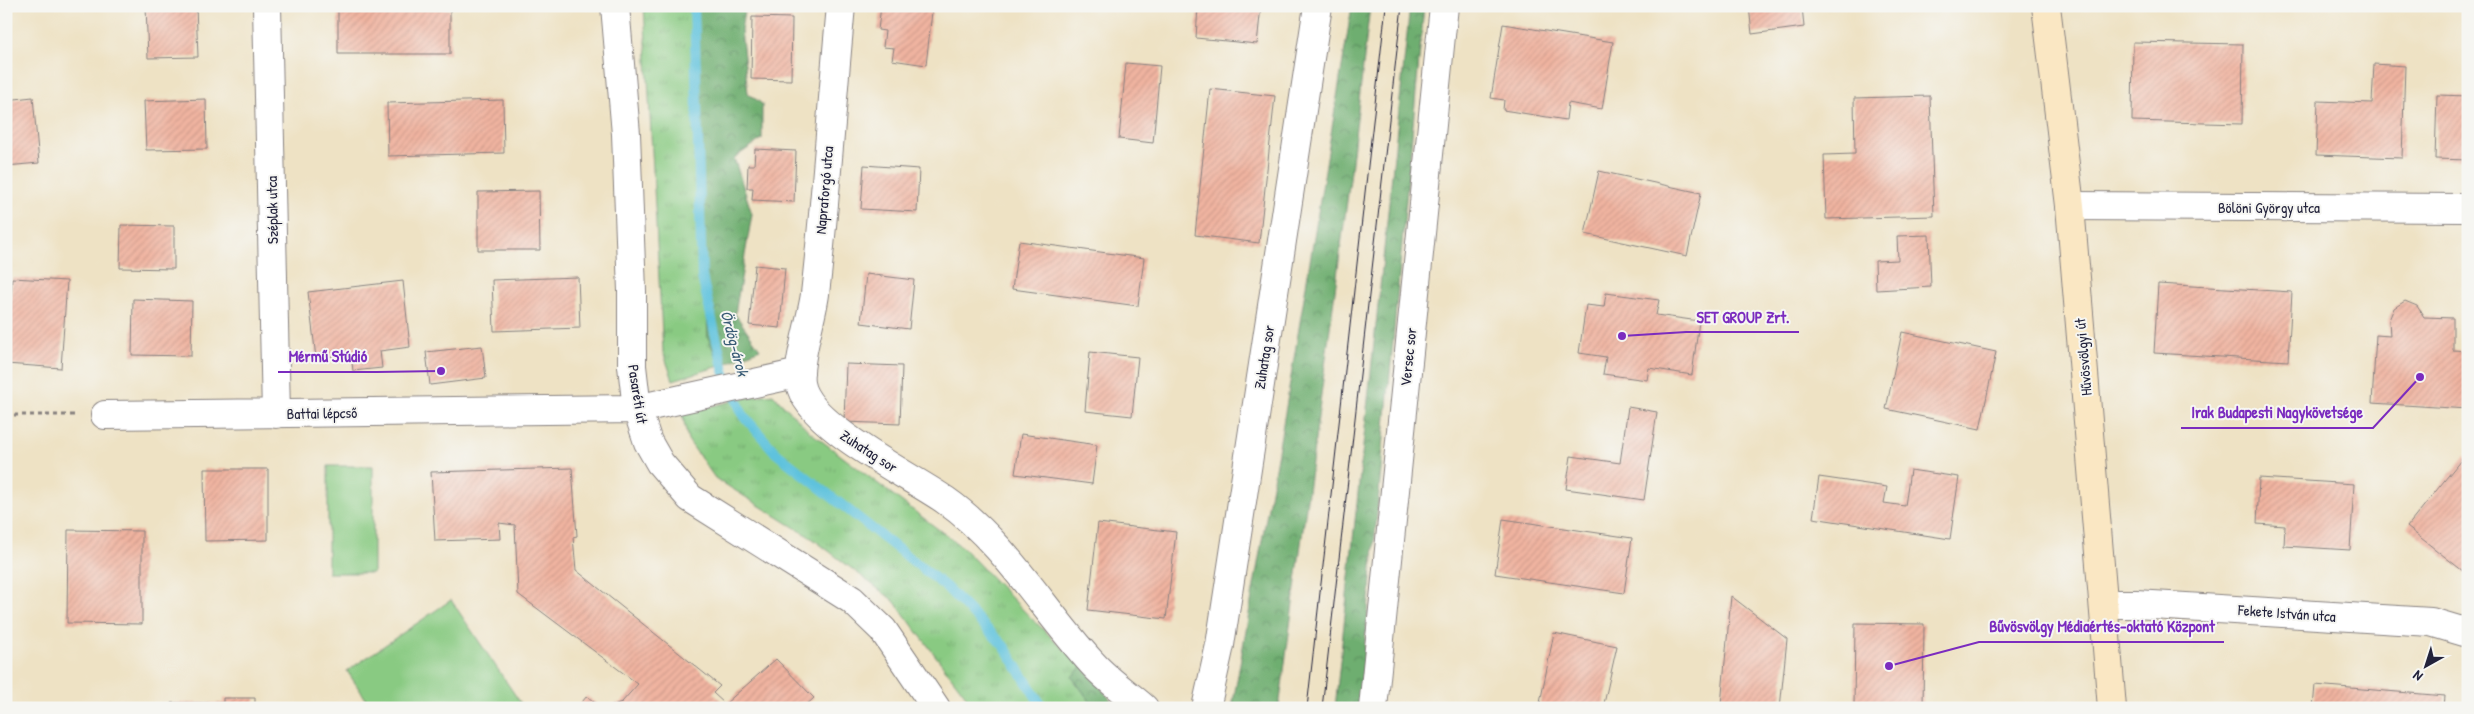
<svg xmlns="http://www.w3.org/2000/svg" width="2474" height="714" font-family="'Patrick Hand',sans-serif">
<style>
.grass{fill:url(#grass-tufts);stroke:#56765e}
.forest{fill:url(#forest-crowns);stroke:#486856}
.pitch{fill:#89ca82;stroke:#56765e}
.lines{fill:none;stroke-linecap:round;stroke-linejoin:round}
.stream{stroke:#5fc2dd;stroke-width:10}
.building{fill:url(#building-hatch)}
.minor-casing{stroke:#888280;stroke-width:30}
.secondary-casing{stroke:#888280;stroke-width:30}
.path{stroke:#888280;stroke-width:3;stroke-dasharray:4 4;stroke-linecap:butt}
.minor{stroke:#fff;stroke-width:28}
.secondary{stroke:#fae7c3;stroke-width:28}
.tram{stroke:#22223b;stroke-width:1}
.labels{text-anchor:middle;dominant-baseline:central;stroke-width:4;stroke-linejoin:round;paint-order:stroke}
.street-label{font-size:15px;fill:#22223b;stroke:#f6f6f2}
.water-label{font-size:16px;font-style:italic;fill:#375a74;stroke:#f6f6f2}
.leader{fill:none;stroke:#7b2cbf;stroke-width:2}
.callout-dot{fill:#7b2cbf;stroke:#f6f6f2;stroke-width:2}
.callout-label{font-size:16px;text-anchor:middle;font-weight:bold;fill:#7b2cbf;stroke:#f6f6f2;stroke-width:4;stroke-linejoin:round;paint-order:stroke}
</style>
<defs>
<pattern id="grass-tufts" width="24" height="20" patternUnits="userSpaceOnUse" patternTransform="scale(1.25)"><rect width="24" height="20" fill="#89ca82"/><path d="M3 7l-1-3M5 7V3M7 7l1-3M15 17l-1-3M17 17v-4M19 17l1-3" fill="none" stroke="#76ad71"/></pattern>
<pattern id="forest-crowns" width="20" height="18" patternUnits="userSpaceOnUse" patternTransform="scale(1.25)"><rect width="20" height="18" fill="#6eae70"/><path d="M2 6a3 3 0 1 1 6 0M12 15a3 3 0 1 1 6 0" fill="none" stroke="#5a8d5d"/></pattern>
<pattern id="building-hatch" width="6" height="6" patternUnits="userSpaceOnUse" patternTransform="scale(1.25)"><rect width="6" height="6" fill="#f0b4a0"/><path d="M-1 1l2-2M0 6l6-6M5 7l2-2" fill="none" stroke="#ce9a8b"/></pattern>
</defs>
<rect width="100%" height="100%" fill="#f6f6f2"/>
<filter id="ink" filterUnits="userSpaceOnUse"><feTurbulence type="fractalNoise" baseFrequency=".02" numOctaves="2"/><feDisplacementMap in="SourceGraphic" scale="10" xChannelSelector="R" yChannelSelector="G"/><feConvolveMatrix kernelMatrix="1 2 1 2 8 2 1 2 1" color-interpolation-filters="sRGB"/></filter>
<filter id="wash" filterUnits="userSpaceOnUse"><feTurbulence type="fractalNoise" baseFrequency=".0096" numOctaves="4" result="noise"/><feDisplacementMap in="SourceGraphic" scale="20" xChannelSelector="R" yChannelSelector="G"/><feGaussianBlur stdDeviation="1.12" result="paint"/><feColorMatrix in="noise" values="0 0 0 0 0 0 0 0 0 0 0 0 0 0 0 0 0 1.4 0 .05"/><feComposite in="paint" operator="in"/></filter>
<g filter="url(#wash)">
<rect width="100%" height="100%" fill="#eee2c4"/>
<!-- grass -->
<path class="grass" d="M644,6h53l11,331 12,29 -47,14 -10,-28z
M773,394l37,38 153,116 67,69 52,49 -10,11 23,31h-125l-4,-12 -72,-95 -81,-62 -98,-61 -27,-38 -6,-27 73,-17z"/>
<!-- forest -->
<path class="forest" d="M697,6h48l-4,24 7,63 14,11v35l-28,19 18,56 -17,100 25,35 -40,17 -12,-29z
M1352,6h18l-20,173 -71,529h-47l54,-301z
M1410,6h14l-65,702h-24z
M1082,666l36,42h-23l-23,-31z"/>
<!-- pitch -->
<path class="pitch" d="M328,466h45v107h-45z
M451,600l73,108h-152l-25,-37z"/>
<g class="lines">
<!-- stream -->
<path class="stream" d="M694,6l8,271 22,94 19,44 33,38 170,134 58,59 39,62"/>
</g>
<g id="blocks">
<!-- building -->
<path class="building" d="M146,6h50l2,51 -50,1z
M881,6l51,6 -6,53 -34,-5 2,-12 -11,-1 2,-16 -7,-1z
M901,6h32l-1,5z
M1198,6h63l-4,38 -61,-6z
M1749,6h53l2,21 -52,7z
M338,9h112v45h-112z
M752,17l40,1 -1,62 -40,-1z
M1503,24l110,18 -11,67 -34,-6 -2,17 -63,-10 1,-10 -13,-2z
M2133,42l110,2 -1,80 -110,-3z
M1126,63l34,3 -7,77 -34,-4z
M2374,64l31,2 -3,92 -86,-3 2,-54 54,2z
M1210,89l65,7 -16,147 -64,-8z
M2437,95l31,1v64l-33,-1z
M1930,96l4,120 -108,3 -2,-64 31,-1 -1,-56z
M33,97l6,66 -33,3v-66z
M206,99l1,50 -61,1 -2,-49z
M503,100l1,53 -116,3 -1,-53z
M755,149l41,2 -2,51 -42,-2 1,-12h-6l1,-23h6z
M864,165l55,4 -2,43 -56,-3z
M1599,171l102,22 -14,63 -102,-22z
M539,191l1,59h-62v-58z
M121,225l53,1v43l-54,-1z
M1929,235l2,52 -55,3 -1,-29 23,-1 -1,-24z
M1019,241l125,17 -6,48 -126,-17z
M755,265l30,3 -5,60 -31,-3z
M866,274l48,6 -5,49 -48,-6z
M578,277l2,51 -86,3 -2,-51z
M12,278l55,3 -6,87 -55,-4z
M403,281l7,66 -30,4 2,17 -29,3 -2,-17 -35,4 -8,-66z
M2158,284l134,8 -4,69 -134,-8z
M1606,293l53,7 -3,15 43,6 -7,54 -43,-7 -2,12 -44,-6 3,-17 -27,-4 7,-48 18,2z
M133,299l59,2 -1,55 -59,-1z
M2405,301l12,5 7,11 29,1v32l15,1v58l-96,-6 4,-68 14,1 -1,-16 5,-12z
M1902,332l94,20 -16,77 -94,-20z
M482,346l4,32 -56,7 -4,-33z
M1090,352l48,5 -6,59 -47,-5z
M846,364l56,2 -2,58 -56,-2z
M1628,407l29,5 -13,88 -78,-11 5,-33 49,7z
M1021,434l76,11 -5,39 -77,-10z
M2465,455l3,2v118l-61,-48z
M572,468l5,68 -4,1 3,33 144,116 -7,7 12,11 51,-45 38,39 -11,10h-199l18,-6 16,-18 -120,-90 -3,-69 -16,-2 1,16 -65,2 -4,-69z
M204,469h64v71l-63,1z
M1910,470l49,7 -9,62 -137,-21 6,-41 68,10 -3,16 21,3z
M2259,478l95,6 -4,66 -66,-4 1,-20 -28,-2z
M1503,519l129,19 -8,55 -129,-19z
M1098,523l78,9 -10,87 -78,-9z
M68,530l74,1v93l-75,-1z
M1731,596l56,43 -7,69h-55l-4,-3z
M1855,623l69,1 -1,84h-69z
M1554,633l63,13 -14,62h-64z
M2315,685l130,11 -1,12h-131z
M587,696l14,12h-24z
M223,698h32v10h-84v-5h52z"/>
</g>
</g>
<g filter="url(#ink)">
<use href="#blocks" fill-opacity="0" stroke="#888280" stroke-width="1"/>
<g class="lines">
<defs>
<path id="minor" d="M267,6l9,408
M615,6l11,128 6,157v75l5,43 11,33 12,21 30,35 162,102 31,30 53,78
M841,6c-9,96 -15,192 -26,288 -3,24 -18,68 -15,89 6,42 111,93 145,117 60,42 98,110 147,163 15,17 35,30 52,45
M2070,206l398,2
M105,415l532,-6 163,-36
M2105,604h31l295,18 37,11
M1206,708l14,-63 98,-639
M1373,708l71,-702"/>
<path id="secondary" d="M2046,6l24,200 42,502"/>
</defs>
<!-- minor casing -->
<use href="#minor" class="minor-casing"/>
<!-- secondary casing -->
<use href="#secondary" class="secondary-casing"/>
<!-- path -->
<path class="path" d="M6,415h69"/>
<!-- minor -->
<use href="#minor" class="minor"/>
<!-- secondary -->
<use href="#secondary" class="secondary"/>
<!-- tram -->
<path class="tram" d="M1307,708l79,-702
M1322,708l80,-702"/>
</g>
</g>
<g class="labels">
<!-- street labels -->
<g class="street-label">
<text transform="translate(824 190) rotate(-85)">Napraforgó utca</text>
<text x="2269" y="207">Bölöni György utca</text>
<text transform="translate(272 210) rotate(-91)">Széplak utca</text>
<text transform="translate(1264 357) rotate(-81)">Zuhatag sor</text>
<text transform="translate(1408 357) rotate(-84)">Versec sor</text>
<text transform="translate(2083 357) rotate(-95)">Hűvösvölgyi út</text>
<text transform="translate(638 394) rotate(81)">Pasaréti út</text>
<text transform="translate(322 413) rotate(-1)">Battai lépcső</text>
<text transform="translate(869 451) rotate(33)">Zuhatag sor</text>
<text transform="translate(2287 613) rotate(4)">Fekete István utca</text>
</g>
<!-- water labels -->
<g class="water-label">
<text transform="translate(735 343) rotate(75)">Ördög-árok</text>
</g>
</g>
<!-- callouts -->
<path class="leader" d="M1622 336L1686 332H1799M441 371L377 372H278M2420 377L2373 428H2181M1889 666L1979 642H2224"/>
<g class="callout-dot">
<circle cx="1622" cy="336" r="5"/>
<circle cx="441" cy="371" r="5"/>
<circle cx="2420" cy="377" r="5"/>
<circle cx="1889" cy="666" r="5"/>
</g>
<g class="callout-label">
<text x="1743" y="323">SET GROUP Zrt.</text>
<text x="328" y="362">Mérmű Stúdió</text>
<text x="2277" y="418">Irak Budapesti Nagykövetsége</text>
<text x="2102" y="632">Bűvösvölgy Médiaértés-oktató Központ</text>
</g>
<!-- margin -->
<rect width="2474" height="714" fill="none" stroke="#f6f6f2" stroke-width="25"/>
<!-- north arrow -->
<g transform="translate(2426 666) rotate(219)" stroke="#f6f6f2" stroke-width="4" paint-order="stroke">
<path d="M0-4L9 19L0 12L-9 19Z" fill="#22223b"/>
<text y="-8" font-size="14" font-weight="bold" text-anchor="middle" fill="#22223b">N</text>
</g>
</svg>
